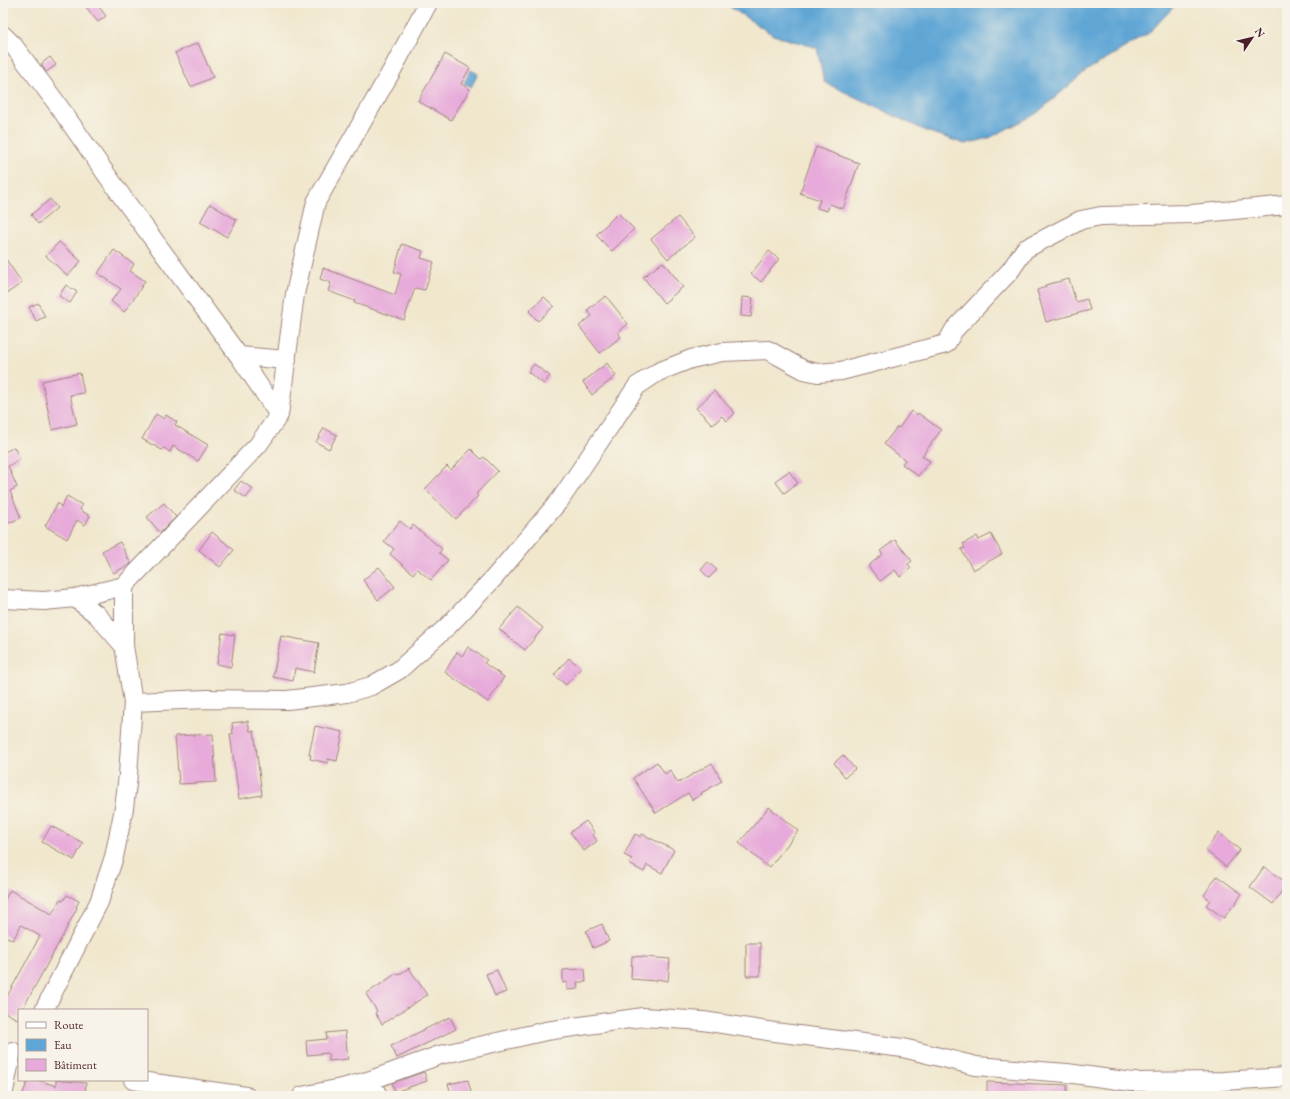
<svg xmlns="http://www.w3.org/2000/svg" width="1290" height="1099" font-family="'EB Garamond',serif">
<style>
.water{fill:#5ea6d5;stroke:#546280}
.building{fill:#e7aada}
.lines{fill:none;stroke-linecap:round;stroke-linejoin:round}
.minor-casing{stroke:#9d837c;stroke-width:20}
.minor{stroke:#fff;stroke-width:18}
</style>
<rect width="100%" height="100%" fill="#f7f3e8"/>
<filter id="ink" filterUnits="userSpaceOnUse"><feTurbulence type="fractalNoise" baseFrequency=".025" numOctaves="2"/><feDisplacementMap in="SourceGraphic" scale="8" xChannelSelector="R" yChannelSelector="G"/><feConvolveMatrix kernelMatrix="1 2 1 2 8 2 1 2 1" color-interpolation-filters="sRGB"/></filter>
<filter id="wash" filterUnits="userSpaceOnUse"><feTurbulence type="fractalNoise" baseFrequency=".012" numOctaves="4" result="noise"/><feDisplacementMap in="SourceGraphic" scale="16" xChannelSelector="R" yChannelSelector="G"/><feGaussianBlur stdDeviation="0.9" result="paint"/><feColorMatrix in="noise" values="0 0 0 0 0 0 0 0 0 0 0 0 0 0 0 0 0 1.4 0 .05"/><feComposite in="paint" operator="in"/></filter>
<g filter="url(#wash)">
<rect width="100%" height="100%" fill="#f0e7cd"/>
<!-- water -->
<path class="water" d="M727,3h450l-28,30 -63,38 -50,43 -47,24 -24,6 -39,-13 -102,-49 -7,-34 -44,-13 -43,-28z
M471,70l7,4 -7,13 -7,-4z"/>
<g id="blocks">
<!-- building -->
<path class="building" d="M83,3h13l10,13 -8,6z
M198,43l15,34 -22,10 -16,-34z
M445,54l25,14 -9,16 9,5 -19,31 -33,-19z
M50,57l6,8 -10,7 -5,-8z
M816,147l43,16 -16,46 -13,-5 -3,7 -10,-3 3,-8 -20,-7z
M50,199l7,9 -19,16 -7,-9z
M210,204l27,16 -10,17 -27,-15z
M618,213l16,16 -22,22 -16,-16z
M678,217l17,20 -27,22 -17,-20z
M59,242l22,19 -13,15 -22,-20z
M402,244l21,7 -2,7 13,4 -9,28 -10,-2 -11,32 -50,-17 1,-2 -27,-10 3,-8 -11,-4 3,-11 72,27 6,-21 -7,-2z
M114,250l20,14 -4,7 15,10 -12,19 -9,12 -13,-11 10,-12 -23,-16z
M769,251l10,8 -18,23 -10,-8z
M3,255l19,28 -19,13z
M663,262l20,25 -19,16 -21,-26z
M1069,279l7,23 11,-3 3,11 -44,12 -9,-32 9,-3 -1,-2z
M66,285l11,7 -7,11 -11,-7z
M606,296l22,28 -10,8 3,5 -21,16 -21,-27 13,-10 -5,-6z
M544,297l10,9 -16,15 -9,-10z
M742,297l11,1 -2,19 -10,-1z
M38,303l7,14 -9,4 -7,-14z
M607,363l9,13 -24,19 -9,-13z
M534,364l16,12 -6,8 -16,-12z
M80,373l4,20 -14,2 7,29 -25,6 -10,-49z
M714,391l21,22 -8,8 -5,-5 -9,9 -17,-17z
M911,411l6,4 1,-2 23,17 -19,26 8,5 -12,15 -16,-12 3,-4 -21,-16 13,-17 2,1z
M156,414l8,5 2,-4 11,7 -2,3 33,20 -10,16 -25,-15 -3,6 -6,-4 -2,2 -20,-11z
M324,428l13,7 -8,14 -13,-7z
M14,447l6,12 -12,7 9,21 -7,4 11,27 -18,7v-72z
M471,449l10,10 3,-2 14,14 -22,23 2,2 -22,23 -31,-30 22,-23 4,4z
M789,471l9,12 -14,10 -9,-12z
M241,481l12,8 -7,9 -12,-8z
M67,496l15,9 -2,5 10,6 -5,9 -8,-5 -10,19 -22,-13 13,-23 3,4z
M164,503l12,14 -16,16 -13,-16z
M400,521l10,8 3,-4 29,24 -3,4 9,7 -17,20 -14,-11 -4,5 -23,-20 4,-5 -10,-8z
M212,532l22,18 -14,17 -21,-17z
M991,534l11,20 -29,16 -12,-21 4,-1 -2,-4 14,-8 2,4z
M895,540l17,21 -4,3 3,4 -11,9 -5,-7 -15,11 -12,-15 15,-12 -3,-3z
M120,542l11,22 -18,9 -11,-22z
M708,562l9,8 -8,8 -8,-8z
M379,567l16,20 -17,13 -15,-20z
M518,607l25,21 -18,22 -26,-21z
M222,633l13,2 -4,32 -14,-3z
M281,636l38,7 -5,29 -19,-4 -2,13 -20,-4z
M468,647l19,13 -3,3 20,14 -16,25 -43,-30 12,-20 5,4z
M569,658l12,10 -15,17 -12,-10z
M248,721l2,10h4l8,64 -23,4 -9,-65h3l-1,-11z
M315,726l28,6 -6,29 -9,-2v4l-18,-4 1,-4h-2z
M213,734l3,48 -37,2 -4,-48z
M843,755l12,14 -10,8 -11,-14z
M657,762l8,12 5,-4 8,13 34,-20 10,18 -21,12 1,1 -10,6 -4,-7 -32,20 -23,-35z
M769,807l29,24 -29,37 -30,-25z
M586,821l9,12 -2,2 4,6 -13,10 -14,-19z
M51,826l32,17 -9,17 -32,-18z
M1219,833l21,17 -14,17 -21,-17z
M635,834l6,3 1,-3 32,16 -12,23 -15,-8 -3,7 -15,-8 3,-5 -8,-4z
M1264,867l23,16 -14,21 -23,-17z
M1217,876l25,18 -18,24 -18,-13 4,-5 -6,-5z
M10,890l42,24 8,-15 3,2 4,-6 12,6 -3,6 1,1 -15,29 -40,73h-3v6l-2,3 -14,-8v-7l37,-68 -19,-11 -8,15 -10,-5v-32z
M602,924l7,17 -16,7 -7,-17z
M746,943h14v33h-14z
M632,956l38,3 -2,22 -12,-2v2l-25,-2z
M409,968l18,27 -45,29 -7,-11 2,-2 -11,-17 31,-21 1,2z
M585,969l1,13h-9l1,7 -11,1v-8l-4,1v-13z
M497,970l9,22 -11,4 -9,-22z
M450,1017l6,12 -59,29 -6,-12z
M345,1031l3,28 -19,2 -1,-8 -21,2 -1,-14 21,-2 -1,-6z
M424,1072l3,9 -32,11 -3,-9z
M28,1080h10l18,6v-6l30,3 -1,13 -38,-1v1h-25z
M468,1080l4,16h-20l-4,-12z
M987,1082l80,3v11h-64v-2h-16z"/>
</g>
</g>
<g filter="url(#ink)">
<use href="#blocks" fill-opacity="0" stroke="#9d837c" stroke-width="1"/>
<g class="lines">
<defs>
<path id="minor" d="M3,35l10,10 42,56 68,97 116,158 40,59
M239,356l48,4
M75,598l22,17 27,31
M3,599l41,2 31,-3 49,-12 134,-141 21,-30 16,-121 21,-92 75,-130 37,-69
M133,702l75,-3 79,1 60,-7 24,-7 28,-16 49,-44 45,-47 67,-79 77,-114 21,-14 33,-13 31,-7 46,-2 36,20 14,3 23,-2 105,-27 8,-14 56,-59 15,-22 56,-29 20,-4 91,-2 95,-9
M44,1010l55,-108 15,-45 10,-49 4,-33 5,-73 -9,-56v-60
M133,1080l113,16
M371,1080l7,16
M3,1096l9,-45
M302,1096l44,-9 25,-7 69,-25 106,-24 97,-14 60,4 71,11 129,16 73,18 91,7 65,9 91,-1 64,-4"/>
</defs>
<!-- minor casing -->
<use href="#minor" class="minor-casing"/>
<!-- minor -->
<use href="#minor" class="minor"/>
</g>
</g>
<!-- margin -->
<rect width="1290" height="1099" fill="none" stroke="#f7f3e8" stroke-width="16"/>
<!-- legend -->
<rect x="18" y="1009" width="130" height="72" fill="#f7f3e8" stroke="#b29e9c"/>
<rect x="26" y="1022" width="20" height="6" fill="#ffffff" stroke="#b29e9c"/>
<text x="54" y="1029" font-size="12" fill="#4a1f2b">Route</text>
<rect x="26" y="1039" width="20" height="12" fill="#5ea6d5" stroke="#b29e9c"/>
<text x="54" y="1049" font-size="12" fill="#4a1f2b">Eau</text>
<rect x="26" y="1059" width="20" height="12" fill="#e7aada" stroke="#b29e9c"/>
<text x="54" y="1069" font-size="12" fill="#4a1f2b">Bâtiment</text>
<!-- north arrow -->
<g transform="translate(1252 38) rotate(55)" stroke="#f7f3e8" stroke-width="3" paint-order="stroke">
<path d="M0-3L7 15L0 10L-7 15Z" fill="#4a1f2b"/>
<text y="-6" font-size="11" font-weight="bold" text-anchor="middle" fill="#4a1f2b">N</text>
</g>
</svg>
